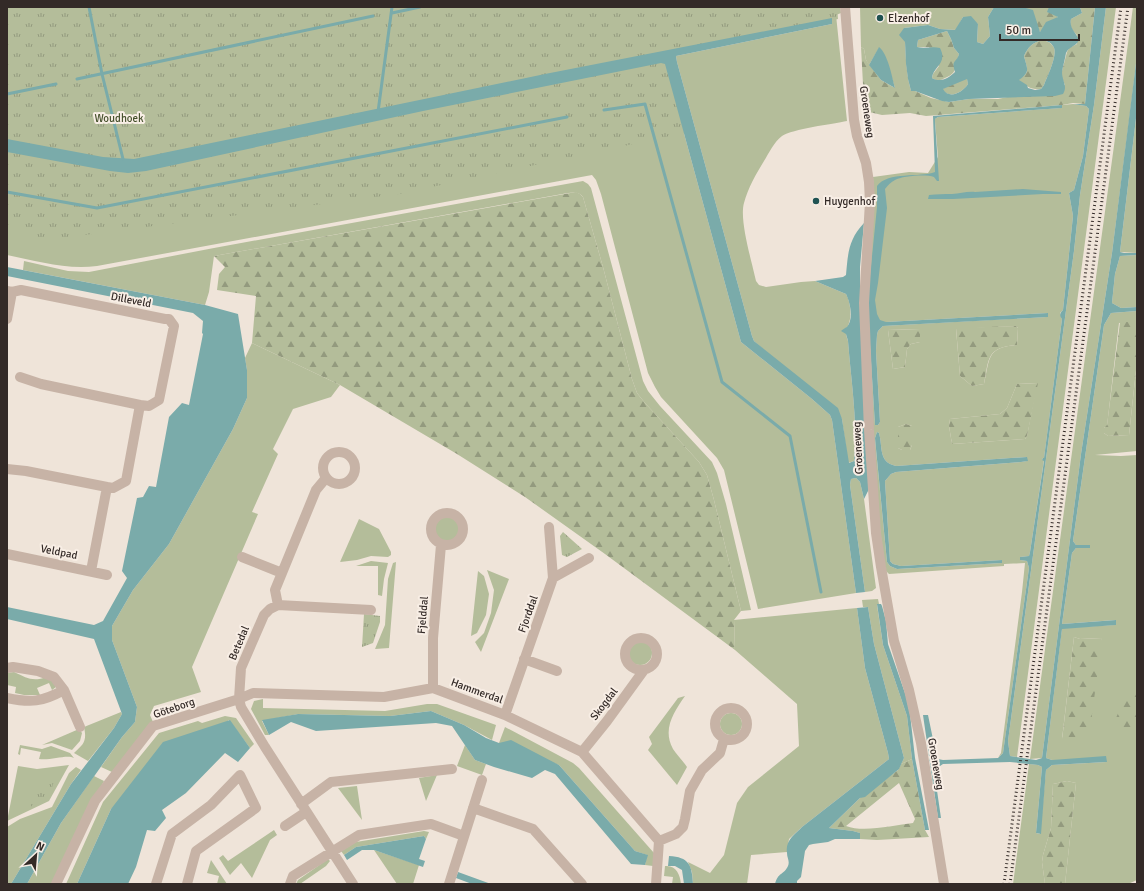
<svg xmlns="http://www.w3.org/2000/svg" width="1144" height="891" font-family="Signika,sans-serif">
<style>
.grass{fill:#b4bd9a;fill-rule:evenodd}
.forest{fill:url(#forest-firs);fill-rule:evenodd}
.park{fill:url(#park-tufts)}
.water{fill:#7aabaa;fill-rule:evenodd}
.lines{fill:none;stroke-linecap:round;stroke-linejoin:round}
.stream{stroke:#7aabaa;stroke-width:3}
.minor{stroke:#c7b3a6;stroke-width:10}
.rail{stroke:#332a27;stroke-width:3;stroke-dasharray:1 3;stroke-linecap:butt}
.poi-dot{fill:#1f5252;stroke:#f8eee5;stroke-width:1.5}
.labels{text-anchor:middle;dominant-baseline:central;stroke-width:4;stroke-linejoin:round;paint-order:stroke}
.poi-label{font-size:11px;fill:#332a27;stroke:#f8eee5;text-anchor:start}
.street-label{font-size:11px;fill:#332a27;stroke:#f8eee5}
.park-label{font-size:11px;fill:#45502c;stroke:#f8eee5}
</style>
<defs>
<pattern id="forest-firs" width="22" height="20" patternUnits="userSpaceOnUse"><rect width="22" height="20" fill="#b4bd9a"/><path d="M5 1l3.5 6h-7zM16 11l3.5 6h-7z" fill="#939a7e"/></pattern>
<pattern id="park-tufts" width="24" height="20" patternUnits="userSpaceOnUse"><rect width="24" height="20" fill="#b4bd9a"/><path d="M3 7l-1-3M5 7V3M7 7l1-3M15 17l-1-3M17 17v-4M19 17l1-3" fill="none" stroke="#939a7e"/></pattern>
</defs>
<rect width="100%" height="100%" fill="#efe4d9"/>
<!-- grass -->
<path class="grass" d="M7,7h833l1,6 -5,2 11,106c-14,3 -55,8 -65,15 -8,6 -13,17 -18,25 -8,13 -16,27 -20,42 -5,17 8,59 12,78l3,4 7,2 35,-5 14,-1 31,13c4,7 5,17 4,25 -2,10 -6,12 -2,22 3,40 10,81 6,120l-6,2 -6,-44 -88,-78 -2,-5 -75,-274 -1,-6 156,-32z
M860,7h134l-6,10 2,19 -7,8 -6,-2 1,-18 -15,-7 -7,13 -16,-1 -12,-4 -24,3c2,22 1,42 7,63l-16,-3 -9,-29 -7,-11 -10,17 -3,-5 -2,-11 -3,-2z
M1106,7h10l-99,750 -7,-1 -2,-15 66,-490 6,-56 14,-90z
M1133,7h4v48l-6,50 -19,148 -31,201 -39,304 -12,1z
M665,64l76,278 71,57 18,16 2,5 24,173 -98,16 -34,-139 -7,-12 -56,-61 -6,-10 -7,-14 -47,-179 -5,-14 -4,-5 -495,91c-31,4 -60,-5 -90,-11v-103z
M1073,104l13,2 3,3 -6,47 -9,34 -5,3 4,23 -10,94 -3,3 2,6 -18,139h-1l-1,2h2l-14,92 -1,4 -9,1v3l7,1 2,7 -26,185 -5,5 3,-5 21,-161 3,-29 -21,1v2l-115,8 -4,-4 -10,-82 -8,-163v-47l7,-74 -1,-27 36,-5 19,1 10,-16 -3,-36v-2l3,-2 123,-9 1,-3zM1048,313l-1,4 -164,9 -5,5 -1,4 -1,16 4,71 -2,3h-3l-6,-96 -2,-4 19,-3zM1016,326l2,2 -1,17c-31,2 -27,14 -33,39l-12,2 -12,-10 -4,-47zM920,329v13l-9,2 -4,5 -2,18 -12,2 -5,-39zM1037,383l-10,53 -2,3 -73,5 -3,-18 1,-7 50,-5 7,-6 10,-24zM906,424l6,2v19l-2,5h-8l-4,-2v-21zM877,432l2,1c4,14 -1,29 17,33l131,-9v4l-6,1 -125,10 -5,2 -6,7 5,80 3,3 8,2 101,-6v3l-105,6 -7,-3 -3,-4 -11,-112 -1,-12z
M1137,110v143l-17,-1z
M583,181l5,3 3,4 52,193 5,10 12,15 52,56 5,11 9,31 25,106 -10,1 -27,-111 -7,-25 -8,-13 -54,-59 -8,-10 -5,-14 -29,-112 -20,-70c-4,-5 -8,-5 -15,-4l-354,63 -5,36 -4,13 -182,-35 1,-9 44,10 21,1 125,-24z
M1137,255v52l-16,1 -9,-5 3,-29 5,-18z
M1137,311v11l-18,1 -12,103 -3,2v5l4,3 21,-1 8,-74v90l-42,4 26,1 16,-1v425l-9,4h-63l11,-101 -9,-2 -14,3 -2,44 -8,27 -1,7 3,22h-32l16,-120 9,1 4,2 -6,66 4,1 6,-64 6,-5 55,-3 -55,-2 -6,-2 16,-130 53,-3v-5l-53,4 10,-71 4,-5h14v-3h-14l-3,-4 31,-216 7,-12zM1074,637l6,2 22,-1 -40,101z
M252,343l88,42 -9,12 -38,12 -20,40 5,5 -26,58 6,2 -66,153 9,25 -47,14 -4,9 3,7 -41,50 -11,-5 21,-30 13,-15 2,-15 -25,-67v-14l21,-36 36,-46 64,-115 14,-31v-28l-2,-12z
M856,478l4,4 4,17 12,89 -4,3 -7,1 -15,-107 1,-6z
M435 529a12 12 0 1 1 24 0a12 12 0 1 1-24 0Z
M359,519l20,10 12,23v3l-3,2 -17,-1 -14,4 -17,2z
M371,561l17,2 -4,16 -2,17 -4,-1v-29h-22z
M396,562l-7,86 -14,1 10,-24 3,-46 5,-16z
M487,570l22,9 -28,73 -6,-10 9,-9 7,-20 3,-23z
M478,571l6,5 5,18 -3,21 -9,18 -6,3z
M878,599l1,5 -2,1 6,40 24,71 5,43 -11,5 3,-6 -30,-114 -6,-37h-5l-1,-7z
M857,608l8,60 23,85 1,6 -87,68 -13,12 -2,13 -36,3 -4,29h-54l-1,-12 -4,-10 22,11 14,-18 13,-52 11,-16 51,-41 -2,-42 -62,-54 -1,-30z
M628 653a12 12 0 1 1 24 0a12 12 0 1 1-24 0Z
M14,672c13,6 18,10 33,5l7,4 2,6 -4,3 -3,-7 -12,5 3,7h-16l-9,-2 1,-6 -9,-2v-12z
M685,696c-11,16 -23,33 -12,53 4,6 10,12 14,18l-10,18 -29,-35 4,-6 -3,-7 29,-39z
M263,699v9l122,3 42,-7h10l59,21 -4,15 -28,-15 -33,-14 -41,5 -92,-2 -36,7 7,14h-4l-14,-26 3,-8z
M121,712l1,2 -8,14 -26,33 -14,-8c10,-9 13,-12 10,-26z
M720 724a11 11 0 1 1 22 0a11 11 0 1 1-22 0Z
M225,716l11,2 18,26 -4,4 -21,-28 -118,89 -34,75h-11l37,-82 56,-69 39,-12 4,2z
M505,727l68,36 6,5 75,85 -1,13 -8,-1 2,-10 -12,-4 -76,-86 -60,-22z
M79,729l3,4 -2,8 -8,9 -20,-7 -10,2z
M20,745l22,4 9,-3 19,7 4,5c-7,-4 -24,3 -35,1l2,-7 -20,-4 -1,7 -2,-1z
M465,745l10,15 11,4 -4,11 -25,-9z
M69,765l-20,36 -42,20 11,-55 19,3z
M76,767l5,3 -10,14 -60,100h-4v-57l13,-8 32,-12 17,-34z
M437,775l-11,26 -7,-23z
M94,776l10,5 -52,103h-25l34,-61z
M357,786l5,34 -24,-32z
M274,830l3,5 -7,5 -18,38 -11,-15 -11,12 -11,-17 4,-3 5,6z
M424,831l5,1 -3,7 -2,-3 -68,11 -12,8 -3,-4 15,-9z
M374,850l45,15 -6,19h-16z
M328,859l2,2 -4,5 -26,18h-4l2,-4z
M211,860l16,24h-10l2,-8 -12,-3z
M665,866c11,-1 15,8 16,18h-9l1,-7 -9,-1z"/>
<!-- forest -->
<path class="forest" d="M1018,7h32l-1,1 9,9 -18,15 -14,-24z
M1080,7h15l-10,97 -12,-1 -11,2 -136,11 -16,-3 -28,2 -13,-3 -5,-9 -3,-56 3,2 2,11 15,20 12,7 22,4 16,7 18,4 20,-3h29l67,-14 -3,-7v-7l5,-19 2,-4 8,-4v-9c-5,-5 -8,-8 -6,-16l11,-6z
M947,31l4,8 3,9 5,6c-4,12 -1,19 -14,24 -6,3 -8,3 -13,0l1,-4 6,-8 -10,-19h-12l1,-7z
M1042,40c4,1 8,2 11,6 6,7 -6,31 -9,39l-3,4c-10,1 -15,-3 -23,-9 13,-8 9,-11 6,-24 4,-9 8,-13 18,-16z
M967,78l1,6c-5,8 -19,16 -26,5z
M576,192l4,2 3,3 20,70 29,112 5,14 8,10 54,59 8,13 7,25 27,111 -7,9 1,30 -130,-96 -80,-57 -68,-43 -117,-69 -88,-42 4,-47 -39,-6 2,-16 6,-7 -11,-11z
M1120,322h17v39l-8,74 -21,1 -4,-3v-5l3,-3z
M1016,326l2,2 -1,17c-31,2 -28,14 -33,39l-12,2 -12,-10 -4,-48z
M920,329v13l-9,2 -4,5 -2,18 -12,2 -5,-39z
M1038,383l-11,53 -2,3 -73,5 -3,-18 1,-7 50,-5 7,-6 10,-24z
M906,424l6,2v19l-2,5h-8l-4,-2v-21z
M1074,637l6,2 22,-1 -13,100 -27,2z
M1137,686v40l-2,7 -24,-3 13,-31z
M912,759l13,71 4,7 -52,3 -17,-1v-6l-7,-2 -24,-3 31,-30 38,-28 3,-6zM899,783l16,36 -2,4c-19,2 -49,10 -67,3z
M1067,781l9,2 -11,101h-20l-3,-22 1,-7 8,-27 2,-44z"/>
<!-- park -->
<path class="park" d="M7,7h830l1,12 -168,35 19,78 -290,62 -353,46 -39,-12z
M563,532l19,17 -15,8 -5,-2 -2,-19z
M364,614l16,2v6l-7,21 -11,4z
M54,781l-5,17 -17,9 -4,-8 6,-17z"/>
<!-- water -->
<path class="water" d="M994,7l32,1 7,2 7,22 6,-10 12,-5 -11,-5 2,-5h31l2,6 -11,6c-2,10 5,13 8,21 -3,7 -10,6 -13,13 -1,6 -3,13 -4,19 0,9 6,14 1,22l-8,2 -86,3 -20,3 -7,-1 -27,-10h-4l-3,-12 -2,-15 -1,-22 -6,-7 5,-7 24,-3 12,4 15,1 8,-13 8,-1 7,8 -1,18 6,2 7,-8 -2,-19zM947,31l4,8 3,9 5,6c-3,10 -8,5 -4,18 -6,6 -15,11 -23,6 1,-12 16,-14 8,-30 -8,-2 -15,1 -23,-1l1,-7zM1042,40c4,1 9,2 11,6 6,7 -6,31 -9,39l-3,4 -6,1 -7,-2 -1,-3 -8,-5c12,-9 8,-11 5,-24 4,-9 8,-13 18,-16zM967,79l1,5c-5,8 -19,16 -25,5z
M1095,7h11l-12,98 -14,90 -6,56 -66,490 2,15 26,4 6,-2 39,-304 31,-201 25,-198v55l-17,142 4,1h13v2l-17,1 -5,18 -3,29 9,5 16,-1v4l-26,2 -7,12 -31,216 3,4h14v3h-14l-4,5 -10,71 54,-4v5l-54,4 -16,129 6,2 54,-4 1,6 -55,3 -6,5 -5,64 -5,-1 6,-66 -4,-2 -28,-3 -67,2 -9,6 7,48h-3l-15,-103h5l7,34 3,10 5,1 55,-2 5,-5 26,-185 -2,-7 -7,-1v-3l9,-1 1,-4 14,-91 -2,-1 1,-2h1l18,-139c-3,-4 -2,-6 1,-9l10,-94 -4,-23 5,-3 9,-34 6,-47 -3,-3 -13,-2h12z
M832,18v6l-156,32 1,6 75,274 2,5 84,67 4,11 7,44 5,-2c4,-39 -3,-80 -6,-120l-2,-7 -5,-3c2,-2 4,-3 6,-4 7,-8 3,-25 -1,-33l-31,-13 28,-4 3,-2c2,-21 2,-35 18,-52l-4,44v25l9,197 -5,10 -4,-17 -4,-4 -5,1 -1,6 15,107 -9,1 -24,-173 -2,-5 -18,-16 -71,-57 -76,-278 -4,-1 -238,48 -277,60 -18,2 -18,-2 -103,-19v-13l96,18 31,2 411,-85z
M879,47c9,7 13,30 16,41l-14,-8 -12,-15z
M1062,105v3l-124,9 -3,2v2l4,60h-2l-3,-4c-8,-3 -32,-1 -39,3 -4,2 -7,5 -10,9l2,19 -9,75 -3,17 2,14 3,6 6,2 162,-9v4l-165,9 -5,5 -1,4 -1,16 4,71 -2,3h-3l-7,-112 1,-27 8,-79v-21c11,-15 43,-8 58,-14l-2,-56z
M1023,189l38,3v2h-18l-90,5h-25l1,-4c8,-1 15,-1 23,-1 8,0 15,-3 23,-2z
M7,267l198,38 33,9 9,56v28l-14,31 -64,115 -36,46 -21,36v14l25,67 -2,15 -13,15 -61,86 -34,61h-16l60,-100 43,-56 8,-14 -28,-75 -87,-20v-12l87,18 9,-4 24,-43 -5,-7 15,-73 6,-1 6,-11 7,1 13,-70 13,-14 7,2 14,-71 -1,-1 1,-12 -10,-8 -186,-37z
M877,432l2,1c4,14 -1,29 17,33l131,-9 1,4 -7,1 -125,10 -5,2 -6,7 5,80 3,3 8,2 101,-6v3l-105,6 -7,-3 -3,-4 -11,-113 -1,-11z
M877,604h4l1,2 4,15 2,23 18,52 4,18 5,44 14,72h-4l-13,-71 -5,-43 -24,-71z
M868,607l6,37 30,114 -5,11 -34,28 -5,1 -31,30 24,3 7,2v6h-25l-7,3 -15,2 -4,1 -4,6 -4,26 -4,4v3h-22c3,-12 9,-9 13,-18 2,-5 -1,-8 -1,-13 -2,-12 7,-18 15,-26l87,-68 -1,-6 -23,-85 -8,-60z
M431,711l33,14 22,13 13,5 12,-3 48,25 76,86 13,4 -3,10 -14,-1 -76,-90 -10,-4 -13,8 -38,-11 -19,-7 -23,-34 -16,-3 -120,8 -25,-9 -22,13 -7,-15 36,-6 92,2z
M230,720l20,28 -12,14 -13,-9 -39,40 -24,17 4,8 -11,13 -8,-1 -11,37 -8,17h-51l34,-75 52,-67z
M424,836l2,3 -7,20 6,2 -2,6 -49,-17h-12l-15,10 -3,-5 12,-8z
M669,856c20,1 23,9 24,28h-9l-2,-14 -7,-4h-7z
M458,872l33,12h-19l-16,-6z"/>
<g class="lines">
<!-- stream -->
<path class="stream" d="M89,7l13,67 21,85
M392,13l28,-6
M77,79l296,-63
M7,94l49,-10
M604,110l41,-6 77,278 68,54 31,156
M378,112l14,-105
M7,192l90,16 470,-91"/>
<!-- minor -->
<path class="minor" d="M845,7l9,113 3,16 9,27 3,19 1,20 -6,101 5,127 7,103 5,34 13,74 15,49 12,53 23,141
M7,291l5,1 9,-2 144,29h4l5,7 -15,74 -10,6 -9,-1 -14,76 -13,7 -6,-1 -16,84
M7,319l5,-27
M20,377l21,7 99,21
M323 468a16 16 0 1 1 32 0a16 16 0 1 1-32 0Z
M7,469l19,2 81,16
M431 529a16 16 0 1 1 32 0a16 16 0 1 1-32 0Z
M549,527l4,51
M7,554l100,21
M242,557l40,16
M278,605l-3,-15 41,-100 10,-12
M371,610l-93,-5 -8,4 -6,6 -23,53 -2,31 14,-6 131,4 49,-9 72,27 77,37 77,89
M625 654a16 16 0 1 1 32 0a16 16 0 1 1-32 0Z
M524,659l33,12
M7,668l6,-1 25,4 16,6 10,13 16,37
M433,688v-50l8,-93
M7,698c24,5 35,4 57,-8
M715 724a16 16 0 1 1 32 0a16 16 0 1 1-32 0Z
M505,715l48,-137 36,-20
M582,752l25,-31 37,-51
M301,804l30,-22 121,-13
M473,808l60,21 49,55
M285,826l21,-14
M659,841l17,-7 7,-7 2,-8 5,-28 12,-21 18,-17 4,-14
M56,884l39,-83 58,-75 86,-27 2,8 24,40 88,137
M156,884l16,-50 39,-29 29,-30 16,33 -60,43 -9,33
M290,884l3,-8 66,-41 72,-11 33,12
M449,884l33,-104
M656,884l3,-43"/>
<!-- rail -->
<path class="rail" d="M1004,884l117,-877
M1010,884l118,-877"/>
</g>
<!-- markers -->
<g class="poi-dot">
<circle cx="880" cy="18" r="4"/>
<circle cx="816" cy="201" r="4"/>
</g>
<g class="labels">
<!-- poi labels -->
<g class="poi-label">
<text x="888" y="18">Elzenhof</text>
<text x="824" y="201">Huygenhof</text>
</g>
<!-- street labels -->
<g class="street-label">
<text transform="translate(867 112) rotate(82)">Groeneweg</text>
<text transform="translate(131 300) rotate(11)">Dilleveld</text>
<text transform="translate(858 448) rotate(-93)">Groeneweg</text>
<text transform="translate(59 552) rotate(11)">Veldpad</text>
<text transform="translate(528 614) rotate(-70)">Fjorddal</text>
<text transform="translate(423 615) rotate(-85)">Fjelddal</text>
<text transform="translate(239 643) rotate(-67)">Betedal</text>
<text transform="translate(477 691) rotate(20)">Hammerdal</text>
<text transform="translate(604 704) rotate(-53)">Skogdal</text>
<text transform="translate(174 708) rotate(-19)">Göteborg</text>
<text transform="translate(936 764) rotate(80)">Groeneweg</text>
</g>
<!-- park labels -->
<g class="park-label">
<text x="119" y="118">Woudhoek</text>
</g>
</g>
<!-- border -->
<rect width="1144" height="891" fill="none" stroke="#332a27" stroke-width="16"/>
<!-- north arrow -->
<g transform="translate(36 855) rotate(26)" stroke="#f8eee5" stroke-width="3" paint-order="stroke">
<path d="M0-3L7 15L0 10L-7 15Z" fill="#332a27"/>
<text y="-6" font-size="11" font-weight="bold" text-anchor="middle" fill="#332a27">N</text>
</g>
<!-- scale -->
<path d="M1000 34v6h79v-6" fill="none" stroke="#332a27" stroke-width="2"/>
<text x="1006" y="34" font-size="12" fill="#332a27" stroke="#f8eee5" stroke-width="3" paint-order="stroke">50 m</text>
</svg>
